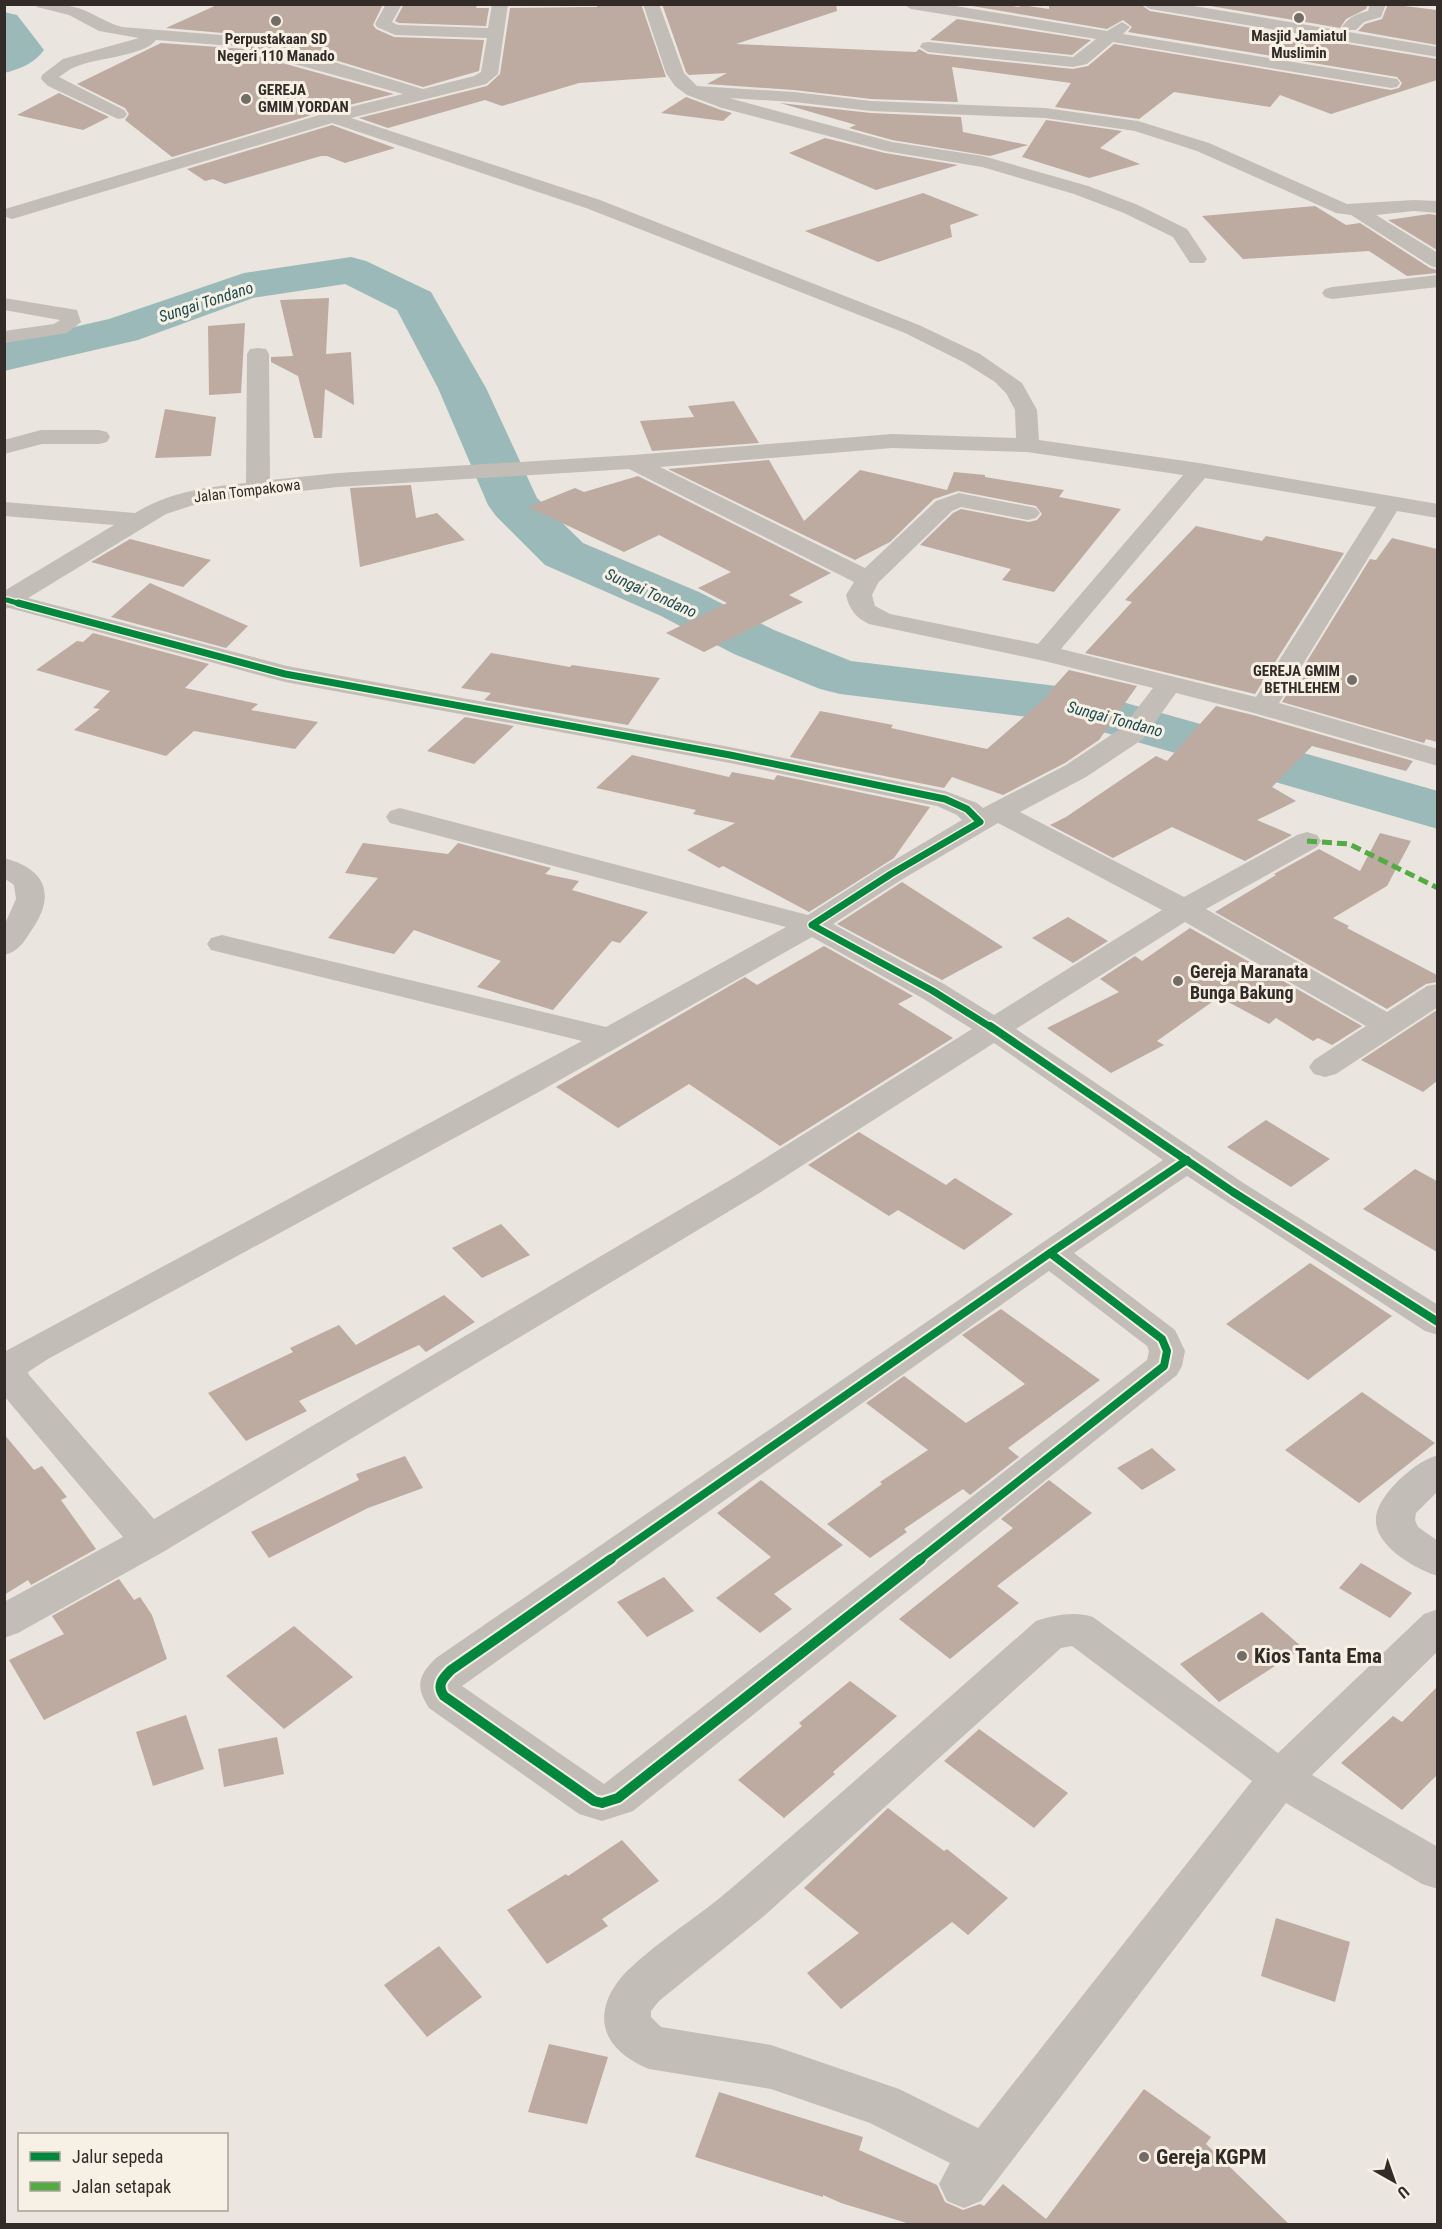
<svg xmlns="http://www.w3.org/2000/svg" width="1442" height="2229" font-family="'Roboto Condensed',sans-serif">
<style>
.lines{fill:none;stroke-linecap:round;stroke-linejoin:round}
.river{fill:#9cb9ba;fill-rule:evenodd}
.building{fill:#bdaba1}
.minor{fill:#c3bdb7;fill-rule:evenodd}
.quiet{stroke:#54ab44;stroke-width:5;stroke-dasharray:10 5;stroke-linecap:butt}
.cycleway-far3-casing{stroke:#f7f0e5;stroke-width:8}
.cycleway-far2-casing{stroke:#f7f0e5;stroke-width:10}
.cycleway-far1-casing{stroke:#f7f0e5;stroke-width:12}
.cycleway-casing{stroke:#f7f0e5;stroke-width:14}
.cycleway-far3{stroke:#00873e;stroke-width:5}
.cycleway-far2{stroke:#00873e;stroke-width:7}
.cycleway-far1{stroke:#00873e;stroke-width:8}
.cycleway{stroke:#00873e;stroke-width:10}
.poi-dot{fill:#736c67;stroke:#f7f0e5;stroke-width:2}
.labels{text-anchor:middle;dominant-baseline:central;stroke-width:6;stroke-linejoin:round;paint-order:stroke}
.far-poi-label{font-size:15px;font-weight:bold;fill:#332b27;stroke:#f7f0e5}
.far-street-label{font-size:15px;fill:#332b27;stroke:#f7f0e5}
.far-water-label{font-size:16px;font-style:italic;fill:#1f4c51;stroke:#f7f0e5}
.poi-label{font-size:18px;font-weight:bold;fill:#332b27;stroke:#f7f0e5;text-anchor:start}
.near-poi-label{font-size:21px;font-weight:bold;fill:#332b27;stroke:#f7f0e5;text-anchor:start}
</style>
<rect width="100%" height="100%" fill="#eae5de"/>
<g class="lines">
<!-- river -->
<path class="river" d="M4,12l13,3 27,35c-9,13 -24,19 -40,23z
M351,257l15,4 65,31 55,96 51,110 46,45 116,49 75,38 77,31 222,27 365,103v38l-370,-107 -228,-28 -20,-5 -86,-35 -73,-38 -116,-51 -49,-49 -8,-11 -50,-117 -41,-78 -52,-26 -92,14 -115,42 -134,31v-28l105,-24 135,-46z"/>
</g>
<!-- building -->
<path class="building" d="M219,4h164l-10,21 3,4 18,8 90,3 -5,31 -56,16 -88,-27 -70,-17 -7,1 -4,5 3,7 137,38 -69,17 -153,46 -47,-37 4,-6 -4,-6 -48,-24 84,-41 85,6 9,-5v-4l-9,-5 -80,-7z
M404,4l73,1 -1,3h13l-3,18 -87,-3 -4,-2z
M598,4h43l25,73 -87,6 -77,23 -17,-6 -97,28 -29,-10 128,-32 13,-12 10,-66 87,-1z
M662,4h174l1,7 -101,33 180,8 3,-3 9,5 145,15 15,-3 26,-22 277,46 8,-2 3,-5 -5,-6 -269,-45 4,-5 -9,-7 -16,9 -135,-23 25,-2 22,3 2,-2 28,4v-5h91l10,7 287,48v21l-106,34 -51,-19 -10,12 -96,-15 -35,27 -84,-12 16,-24 -119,-16 6,35 -87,-3 -77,-9 -87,-6 20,-11 -38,2 -3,-3z
M1199,4h169l-2,5 -20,10 -6,9z
M1388,4l49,6v35l-79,-14 7,-7 17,-5z
M957,19l134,21 -19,15 -142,-15z
M59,93l50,24 -26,13 -66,-15z
M686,97l35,13 11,3 -9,8 -62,-8z
M780,103l91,10 90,4 2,15 65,13 -38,11 -98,-16 -43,-12 7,-3z
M1046,120l76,11 -22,17 40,16 -51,14 -67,-21z
M332,125l63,23 -50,15 -18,-7h-6l-96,28 -12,-5 -8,2 -18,-12z
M825,138l60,15 73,12 -82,25 -87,-37z
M923,193l56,22 -29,10 2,12 -74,25 -73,-31z
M1315,206l31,19 14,-2 70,45 7,2v3l-30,3 -38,-25 -126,8 -41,-43z
M1429,214l8,1v35l-49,-30z
M329,298l-3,56 25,-2 3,53 -29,-16 -3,49h-8l-16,-62 -27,-14v-5l22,-1 -13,-56z
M245,323l-4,70 -32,2 -1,-69z
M734,401l25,42 -107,8 -12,-30 54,-4 -6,-11z
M165,409l51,8 -5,39 -56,2z
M769,460l35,61 56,-51 87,20 7,-18 31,3v2l79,13 -5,7 62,12 -67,83 -52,-12 9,-11 -91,-24 33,-32 8,-4 68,13 8,-2 5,-6 -6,-8 -78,-15 -24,8 -44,43 -35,18 -187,-91z
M638,476l193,97 -42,22 14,7 -99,50 -38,-19 61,-30 -29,-15 33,-16 -72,-37 -35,17 -96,-45 47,-19 9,4z
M411,485l5,33 21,-5 28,27 -105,27 -10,-79z
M1196,526l66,15 4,-5 78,17 -89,141 -170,-41 47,-51 -7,-2z
M1392,538l45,11v193l-11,-3 -2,4 -142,-41 88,-143 6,1z
M130,539l81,21 -28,27 -92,-25z
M150,583l98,43 -22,22 -115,-31z
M93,633l116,31 -24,24 73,16 -7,6 67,12 -23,27 -101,-18 -28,25 -92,-26 26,-21 -7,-1 17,-17 -74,-21 41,-29 6,1z
M491,653l79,14 2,-2 88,13 -32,47 -144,-25 7,-7 -30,-5z
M1069,670l68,16 -38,54 -34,23 -62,32 -51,-18 -8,11 -154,-31 30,-46 73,14 -2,3 96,21 64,-56 -2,-1z
M1216,706l37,9 160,46 -7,10 -94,-25 -40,41 24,14 -39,19 35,15 -47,26 -73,-34 -59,31 -63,-33 16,-8 90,-61 11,5z
M465,717l49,9 -40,38 -47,-13z
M632,755l97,22 3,-5 42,8 3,-5 153,32 -36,51 -85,54 -86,-46 -4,2 -32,-18 48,-27 -42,-9 3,-4 -100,-22z
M1380,833l31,8 -24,45 -54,32 16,8 -2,2 90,47v7l-11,2 -39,25 -172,-97 61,-37 -2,-1 45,-25 41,22z
M363,843l85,11 10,-11 93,25 -6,6 34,7 -7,9 76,22 -28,31 -8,-2 -59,69 -76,-23 24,-26 -87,-31 -20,24 -66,-16 50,-60 -33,-5z
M902,882l101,65 -61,33 -105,-56z
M1068,917l40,24 -35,22 -41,-25z
M1190,928l172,98 -30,19 -14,-7 -5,3 -37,-23 -7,6 -50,-27 -62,44 7,4 -53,28 -64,-45 72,-36 -19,-13 35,-23 7,5z
M824,946l89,50 -15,8 55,34 -173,108 -91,-62 -71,44 -62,-41 189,-110 12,8z
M1437,1010v71l-14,11 -62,-32z
M1266,1120l64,39 -39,28 -64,-40z
M859,1132l87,53 9,-7 58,36 -49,36 -66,-40 -9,6 -81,-51z
M1415,1169l22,12v71l-74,-43z
M501,1224l29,31 -48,23 -30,-30z
M1310,1263l82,53 -84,64 -82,-56z
M444,1295l31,27 -49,30 -7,-7 -120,56 8,10 -61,30 -38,-48 85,-41 -3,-4 49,-23 17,20z
M1001,1309l99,71 -92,68 11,9 -49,38 -7,-6 -59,40 3,3 -37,26 -43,-34 55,-40 -2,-2 48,-32 -62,-47 38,-27 62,47 59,-39 -63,-49z
M1362,1392l73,51 -76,60 -74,-53z
M4,1434l30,36 8,-4 25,31 -6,3 35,49 -65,36 -3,-5 -24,15z
M1152,1448l24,22 -34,20 -25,-22z
M405,1456l18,32 -55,20 -99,50 -18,-26 108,-52 -3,-6z
M761,1480l82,65 -69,49 18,15 -32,24 -44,-35 55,-41 -54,-44z
M1049,1480l43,33 -95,73 22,17 -69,56 -51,-40 114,-91 -12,-9z
M1361,1563l51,30 -22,25 -51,-30z
M664,1577l30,34 -47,26 -30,-35z
M119,1579l15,21 6,-3 12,18 15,44 -123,61 -35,-60 55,-26 -12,-18z
M1262,1612l41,36 -84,54 -39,-38z
M294,1626l59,51 -69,52 -58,-53z
M850,1681l47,35 -64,56 2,2 -51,44 -46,-38 64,-54 -3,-3z
M1437,1687v88l-35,35 -61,-47 52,-47 9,6z
M186,1715l18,54 -51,17 -17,-54z
M979,1729l89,64 -34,35 -90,-67z
M277,1737l7,37 -60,13 -6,-38z
M888,1808l56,43 3,-2 61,49 -40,37 -16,-13 -111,87 -34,-36 52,-40 -55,-45z
M622,1840l37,41 -57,38 6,7 -61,38 -40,-54 59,-36 2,2z
M1276,1918l74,24 -15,60 -74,-26z
M439,1946l43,51 -55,40 -43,-52z
M549,2044l59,13 -21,67 -59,-12z
M1144,2089l67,48 -5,7 83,80h-379l-69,-21 -18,-8v2l-128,-40 24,-65 144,45 -4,13 78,35 8,17 18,8 17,-6 4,2 19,-22 43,35z"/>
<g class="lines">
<!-- minor -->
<path class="minor" d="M35,4c15,0 29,0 43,4 16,5 28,15 44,19l124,10 8,5 -8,5 -90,-7c-11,16 -62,18 -81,27 -6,2 -11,7 -16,10l65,33 3,4 -3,4 -6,1 -70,-33 -7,-7 1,-4 21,-16 76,-21 -40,-7 -30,-16 -32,-8z
M386,4h16l-10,18 6,3 90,3 4,-24h16l-10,70 -12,10 -135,34 249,82 319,125 61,29 42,29 15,27 2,30 160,23 239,41v14l-41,-7 -118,192 159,46v17l-184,-53 -78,-20 -33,46 -57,38 -66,35 164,85 113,-62 10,-3 10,3 4,6 -4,6 -111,62 181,103 40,-26 11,-2v23l-102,67 -11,3 -11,-3 -5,-7 5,-7 52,-34 -181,-104 -169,107 229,155 193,121v30l-13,-4 -238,-155 -113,77 101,77 10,21 -3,15 -5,9 -544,436 -31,10 -23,-7 -150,-106c-14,-22 -11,-32 7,-50l727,-498 -169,-117 -233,149 -598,360 -145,81 -14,5v-36l119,-65 -119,-141v-44l578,-311 -371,-91 -4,-6 4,-6 11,-3 384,92 180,-100 -396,-104 -4,-6 4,-6 10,-3 408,107 73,-47 81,-48 -5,-5 -20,-9 -207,-43 -445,-81 -276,-74 -5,1v-18l110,-66 -110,-9v-14l131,11c34,-21 72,-26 111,-30l1,-129 3,-5 8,-1 8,1 3,5 1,126 68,-7 295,-18 259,-21 124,4 -1,-28 -9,-17 -11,-11 -30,-19 -60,-30 -319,-125 -254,-85 -313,94 -7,2 -8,-3 1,-7 321,-96 77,-19 -145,-40 -2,-4 2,-4 6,-1 70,17 89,27 51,-13 7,-4 6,-34 -92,-3 -18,-8 -2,-3zM892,448l135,4 156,23 -145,169 -148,-30 -15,-8 -3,-11 6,-12 74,-72 9,-4 67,13 8,-2 4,-5 -4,-5 -77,-15 -23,8 -71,67 -205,-101zM629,469l225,113 -8,13c3,14 10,23 23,29l175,37 109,27 -30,39 -57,38 -83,43 -6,-5 -32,-12 -215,-44 -443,-81 -259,-68 138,-84 37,-12 135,-15zM1205,478l171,29 -120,190 -195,-48zM998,823l164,87 -168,105 -50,-31 -111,-60 68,-44zM812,937l110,61 50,31 -235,147 -583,343 -125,-144 -1,-3 20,-13 489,-266zM1049,1271l98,75 2,5 -2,9 -543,424 -142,-98z
M643,4h16l25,69 13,13 97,6 77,9 174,7 93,13 71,22 138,61 67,-4 24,1v12l-24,-2 -38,4 62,38v15l-7,-2 -80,-51 -15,-2 -139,-62 -62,-20 -90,-13 -174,-7 -77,-9 -65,-4 163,44 91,14 105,30 50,19 49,24 20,30 -3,4h-14l-17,-26 -49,-24 -50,-19 -92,-27 -97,-16 -163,-43 -35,-13 -12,-9 -9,-13z
M903,4h40l164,27 15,-9 8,5 -7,7 268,44 6,1 3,4 -3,4 -6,1 -278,-46 -26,22 -14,3 -145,-15 -8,-5 2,-4 6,-1 145,15 23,-18 -185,-30z
M1142,4h40l256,43v10l-288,-48z
M1370,4h16l-5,13 -17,5 -8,8h-12l-2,-3c7,-10 14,-13 26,-16z
M1438,275v12l-106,12 -7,-2 -3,-4 3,-4 7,-2z
M4,298l73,12 4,12 -14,11 -63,10v-12l50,-7 6,-4 -56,-10z
M41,430h58l8,2 3,5 -3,5 -8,2h-57l-38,10v-14z
M4,858c43,11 52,38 27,73 -7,11 -13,21 -27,24v-29l12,-27 -2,-14 -10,-7z
M1438,1455v36l-22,22 -1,7 3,7 20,14v35c-21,-6 -64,-30 -62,-57 0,-14 14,-30 23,-39 12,-11 23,-20 39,-25z
M1438,1609v42l-126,124 126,72v42l-16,-5 -136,-81 -305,398 -17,7 -17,-7 -8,-17 11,-21 -80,-40 -99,-34 -122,-20c-27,-11 -52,-32 -43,-64 3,-12 12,-25 21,-34 33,-32 73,-55 107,-85 101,-87 201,-176 302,-265 19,-6 38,-10 57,-4l185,136 146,-139zM1072,1646l180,135 -274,347 -79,-39 -128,-44 -110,-18 -10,-10v-6l8,-10 105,-85 297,-268z"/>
<!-- quiet -->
<path class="quiet" d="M1307,841l42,3 89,44"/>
<defs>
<path id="cycleway-far3" d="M7,600l17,5"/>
<path id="cycleway-far2" d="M18,603l267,71 445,81 215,44 22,10 13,13 -89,52 -79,51 121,66 59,37"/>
<path id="cycleway-far1" d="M990,1026l243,166 205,130
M1050,1253l137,-93
M609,1560l441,-307
M919,1560l245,-194 3,-15 -5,-12 -112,-86"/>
<path id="cycleway" d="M611,1559l-160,111c-8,8 -15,15 -7,26l150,105 8,2 16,-5 303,-239"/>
</defs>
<!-- cycleway-far3 casing -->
<use href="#cycleway-far3" class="cycleway-far3-casing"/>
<!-- cycleway-far2 casing -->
<use href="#cycleway-far2" class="cycleway-far2-casing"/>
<!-- cycleway-far1 casing -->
<use href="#cycleway-far1" class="cycleway-far1-casing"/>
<!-- cycleway casing -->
<use href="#cycleway" class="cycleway-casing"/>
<!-- cycleway-far3 -->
<use href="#cycleway-far3" class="cycleway-far3"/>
<!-- cycleway-far2 -->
<use href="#cycleway-far2" class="cycleway-far2"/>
<!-- cycleway-far1 -->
<use href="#cycleway-far1" class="cycleway-far1"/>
<!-- cycleway -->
<use href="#cycleway" class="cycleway"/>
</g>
<!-- markers -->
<g class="poi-dot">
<circle cx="1299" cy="18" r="6"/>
<circle cx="276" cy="21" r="6"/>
<circle cx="246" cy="99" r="6"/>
<circle cx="1352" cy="680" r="6"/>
<circle cx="1178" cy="981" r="6"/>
<circle cx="1242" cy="1656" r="6"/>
<circle cx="1144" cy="2157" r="6"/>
</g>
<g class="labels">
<!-- far-poi labels -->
<g class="far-poi-label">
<text x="1299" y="36">Masjid Jamiatul<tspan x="1299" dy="17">Muslimin</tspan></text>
<text x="276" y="39">Perpustakaan SD<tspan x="276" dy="17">Negeri 110 Manado</tspan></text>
<text x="258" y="90" text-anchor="start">GEREJA<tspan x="258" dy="17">GMIM YORDAN</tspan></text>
<text x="1340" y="671" text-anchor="end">GEREJA GMIM<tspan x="1340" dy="17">BETHLEHEM</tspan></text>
</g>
<!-- far-street labels -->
<g class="far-street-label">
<text transform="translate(247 491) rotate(-7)">Jalan Tompakowa</text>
</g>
<!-- far-water labels -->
<g class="far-water-label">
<text transform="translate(206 302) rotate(-18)">Sungai Tondano</text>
<text transform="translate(651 593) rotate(24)">Sungai Tondano</text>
<text transform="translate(1115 719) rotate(15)">Sungai Tondano</text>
</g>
<!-- poi labels -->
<g class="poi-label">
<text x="1190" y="971">Gereja Maranata<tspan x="1190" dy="21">Bunga Bakung</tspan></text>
</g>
<!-- near-poi labels -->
<g class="near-poi-label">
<text x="1254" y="1656">Kios Tanta Ema</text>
<text x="1156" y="2157">Gereja KGPM</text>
</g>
</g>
<!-- border -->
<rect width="1442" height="2229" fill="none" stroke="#332b27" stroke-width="12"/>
<!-- legend -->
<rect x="18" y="2133" width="210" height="78" fill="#f7f0e5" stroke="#a9a199" stroke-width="1.5"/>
<rect x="30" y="2152" width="30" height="9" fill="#00873e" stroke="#a9a199" stroke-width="1.5"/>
<text x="72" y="2163" font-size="18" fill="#332b27">Jalur sepeda</text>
<rect x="30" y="2182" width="30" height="9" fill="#54ab44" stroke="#a9a199" stroke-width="1.5"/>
<text x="72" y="2193" font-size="18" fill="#332b27">Jalan setapak</text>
<!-- north arrow -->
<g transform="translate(1394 2181) rotate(140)" stroke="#f7f0e5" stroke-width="4.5" paint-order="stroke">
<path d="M0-4.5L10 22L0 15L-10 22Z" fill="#332b27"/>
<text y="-9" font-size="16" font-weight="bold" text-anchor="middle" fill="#332b27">U</text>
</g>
</svg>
